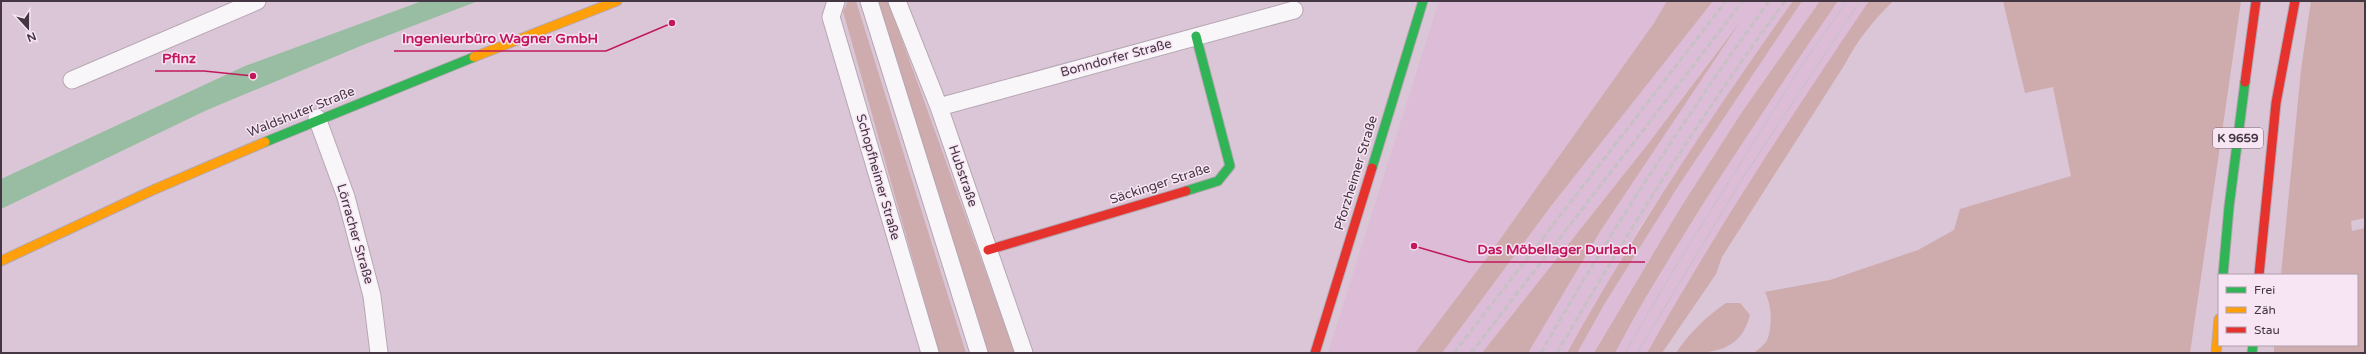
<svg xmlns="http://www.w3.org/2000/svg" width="2366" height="354" font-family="'Varela Round',sans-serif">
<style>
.built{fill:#dcbcd7}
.green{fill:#ceabad}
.water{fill:#99bda2}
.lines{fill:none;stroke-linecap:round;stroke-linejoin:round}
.street-casing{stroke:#b6a7b3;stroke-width:19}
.fast-casing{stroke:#b6a7b3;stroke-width:11}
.slow-casing{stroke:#b6a7b3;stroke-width:11}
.jam-casing{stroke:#b6a7b3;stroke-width:11}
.street{stroke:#f9f6f9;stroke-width:17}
.fast{stroke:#30b455;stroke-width:9}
.slow{stroke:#ff9f0a;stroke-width:9}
.jam{stroke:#e5322d;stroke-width:9}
.tram{stroke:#c6c1c5;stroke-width:1}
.rail{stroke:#c6c1c5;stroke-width:3;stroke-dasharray:6 3;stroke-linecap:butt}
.labels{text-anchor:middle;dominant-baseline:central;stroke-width:3;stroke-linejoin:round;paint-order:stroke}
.shield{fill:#f7e5f4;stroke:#7a6a78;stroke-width:1}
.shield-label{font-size:12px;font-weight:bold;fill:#453643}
.street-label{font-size:13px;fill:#453643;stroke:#f7e5f4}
.leader{fill:none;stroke:#c2185b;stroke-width:1.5}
.callout-dot{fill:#c2185b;stroke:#f7e5f4;stroke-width:1.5}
.callout-label{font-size:14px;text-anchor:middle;font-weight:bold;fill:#c2185b;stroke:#f7e5f4;stroke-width:3;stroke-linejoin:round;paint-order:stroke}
</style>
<rect width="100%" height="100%" fill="#dac6d6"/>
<!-- built -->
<path class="built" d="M1439,1h228l-13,22 -168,236 -71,94h-87z
M1713,1h80l-48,68 -106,159 -72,125h-39l73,-123 133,-201 -86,115 -166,209h-40l109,-147z
M1802,1h18l-78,111 -61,95 -87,146h-17l28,-50 74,-118z
M1838,1h31l-77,115 -97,153 -48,84h-32l16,-29 47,-79 86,-136z"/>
<!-- green -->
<path class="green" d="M848,1h8l110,352h-27l-96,-342z
M878,1h10l127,352h-27z
M1667,1h46l-162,205 -109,147h-27l71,-94 168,-236z
M1793,1h9l-123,184 -74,118 -28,50h-10c68,-122 145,-238 226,-352z
M1820,1h18c-46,66 -90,133 -133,200 -31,50 -63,100 -90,152h-21l87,-146 61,-95z
M1869,1h24c-20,20 -35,38 -48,63l-123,193 -6,17 -54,79h-15c68,-121 144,-237 222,-352z
M2003,1h238l-51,352h-436c3,-3 9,-7 12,-11 7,-13 6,-37 -1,-50l65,-12 88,-30 36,-20 6,-21 111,-33 -18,-89 -28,6z
M2311,1h54v217l-14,3 1,10 13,-3v125h-91v-8h83v-70h-76l20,-205z
M1740,22l-139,208 -73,123h-46l166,-209z
M1726,303h14l10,12c-10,39 -40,38 -74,38 13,-20 31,-37 50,-50z"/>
<!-- water -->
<path class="water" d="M422,1h56l-115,44 -156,65 -206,99v-30l244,-113z"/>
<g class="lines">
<defs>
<path id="street" d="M836,1l-5,16 99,336
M869,1l110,352
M897,1l42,106 85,246
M72,80l185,-79
M939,107l355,-97
M317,118l29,79 26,99 7,57"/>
<path id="fast" d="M265,142l209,-85
M1372,168l51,-167
M1186,191l32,-10 12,-15 -34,-130
M2223,275l6,-68 16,-125
M2252,353l1,-8"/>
<path id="slow" d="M474,57l143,-56
M1,261l152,-71 112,-48
M2216,353l3,-34"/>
<path id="jam" d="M2245,82l11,-81
M988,250l198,-59
M2259,275l17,-172 19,-102
M1315,353l57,-185"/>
</defs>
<!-- street casing -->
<use href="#street" class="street-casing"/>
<!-- fast casing -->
<use href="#fast" class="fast-casing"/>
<!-- slow casing -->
<use href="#slow" class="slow-casing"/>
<!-- jam casing -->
<use href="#jam" class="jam-casing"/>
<!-- street -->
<use href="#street" class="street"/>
<!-- fast -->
<use href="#fast" class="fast"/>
<!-- slow -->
<use href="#slow" class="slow"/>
<!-- jam -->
<use href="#jam" class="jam"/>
<!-- tram -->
<path class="tram" d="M1625,353l49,-84 128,-204 45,-64
M1637,353l109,-180 114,-172"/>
<!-- rail -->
<path class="rail" d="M1454,353l272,-352
M1471,353l272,-352
M1541,353c69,-122 146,-238 228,-352
M1557,353c70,-121 145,-239 228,-352"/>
</g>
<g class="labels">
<!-- shield labels -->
<rect class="shield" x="2213" y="128" width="50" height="20" rx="3"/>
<g class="shield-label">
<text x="2238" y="138">K 9659</text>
</g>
<!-- street labels -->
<g class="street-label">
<text transform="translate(1116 58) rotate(-15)">Bonndorfer Straße</text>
<text transform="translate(301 112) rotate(-22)">Waldshuter Straße</text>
<text transform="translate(1356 173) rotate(-73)">Pforzheimer Straße</text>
<text transform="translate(963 176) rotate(71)">Hubstraße</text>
<text transform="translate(878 177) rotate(74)">Schopfheimer Straße</text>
<text transform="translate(1160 184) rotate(-18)">Säckinger Straße</text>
<text transform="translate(355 234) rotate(74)">Lörracher Straße</text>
</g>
</g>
<!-- callouts -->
<path class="leader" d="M672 23L606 51H394M253 76L204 71H155M1414 246L1469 262H1645"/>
<g class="callout-dot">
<circle cx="672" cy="23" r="4"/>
<circle cx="253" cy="76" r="4"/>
<circle cx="1414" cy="246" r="4"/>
</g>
<g class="callout-label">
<text x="500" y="43">Ingenieurbüro Wagner GmbH</text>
<text x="179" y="63">Pfinz</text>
<text x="1557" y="254">Das Möbellager Durlach</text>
</g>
<!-- border -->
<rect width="2366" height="354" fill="none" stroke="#453643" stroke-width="4"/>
<!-- legend -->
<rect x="2218" y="274" width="140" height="72" fill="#f7e5f4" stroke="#b09fad"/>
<rect x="2226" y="287" width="20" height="6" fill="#30b455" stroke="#b09fad"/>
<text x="2254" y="294" font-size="12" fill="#453643">Frei</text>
<rect x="2226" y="307" width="20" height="6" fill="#ff9f0a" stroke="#b09fad"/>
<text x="2254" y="314" font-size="12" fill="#453643">Zäh</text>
<rect x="2226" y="327" width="20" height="6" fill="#e5322d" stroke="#b09fad"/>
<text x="2254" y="334" font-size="12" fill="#453643">Stau</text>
<!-- north arrow -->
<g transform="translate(28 28) rotate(159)" stroke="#f7e5f4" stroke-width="3" paint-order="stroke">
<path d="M0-3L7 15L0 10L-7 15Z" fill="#453643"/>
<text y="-6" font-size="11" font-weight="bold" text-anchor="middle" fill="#453643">N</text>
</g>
</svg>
